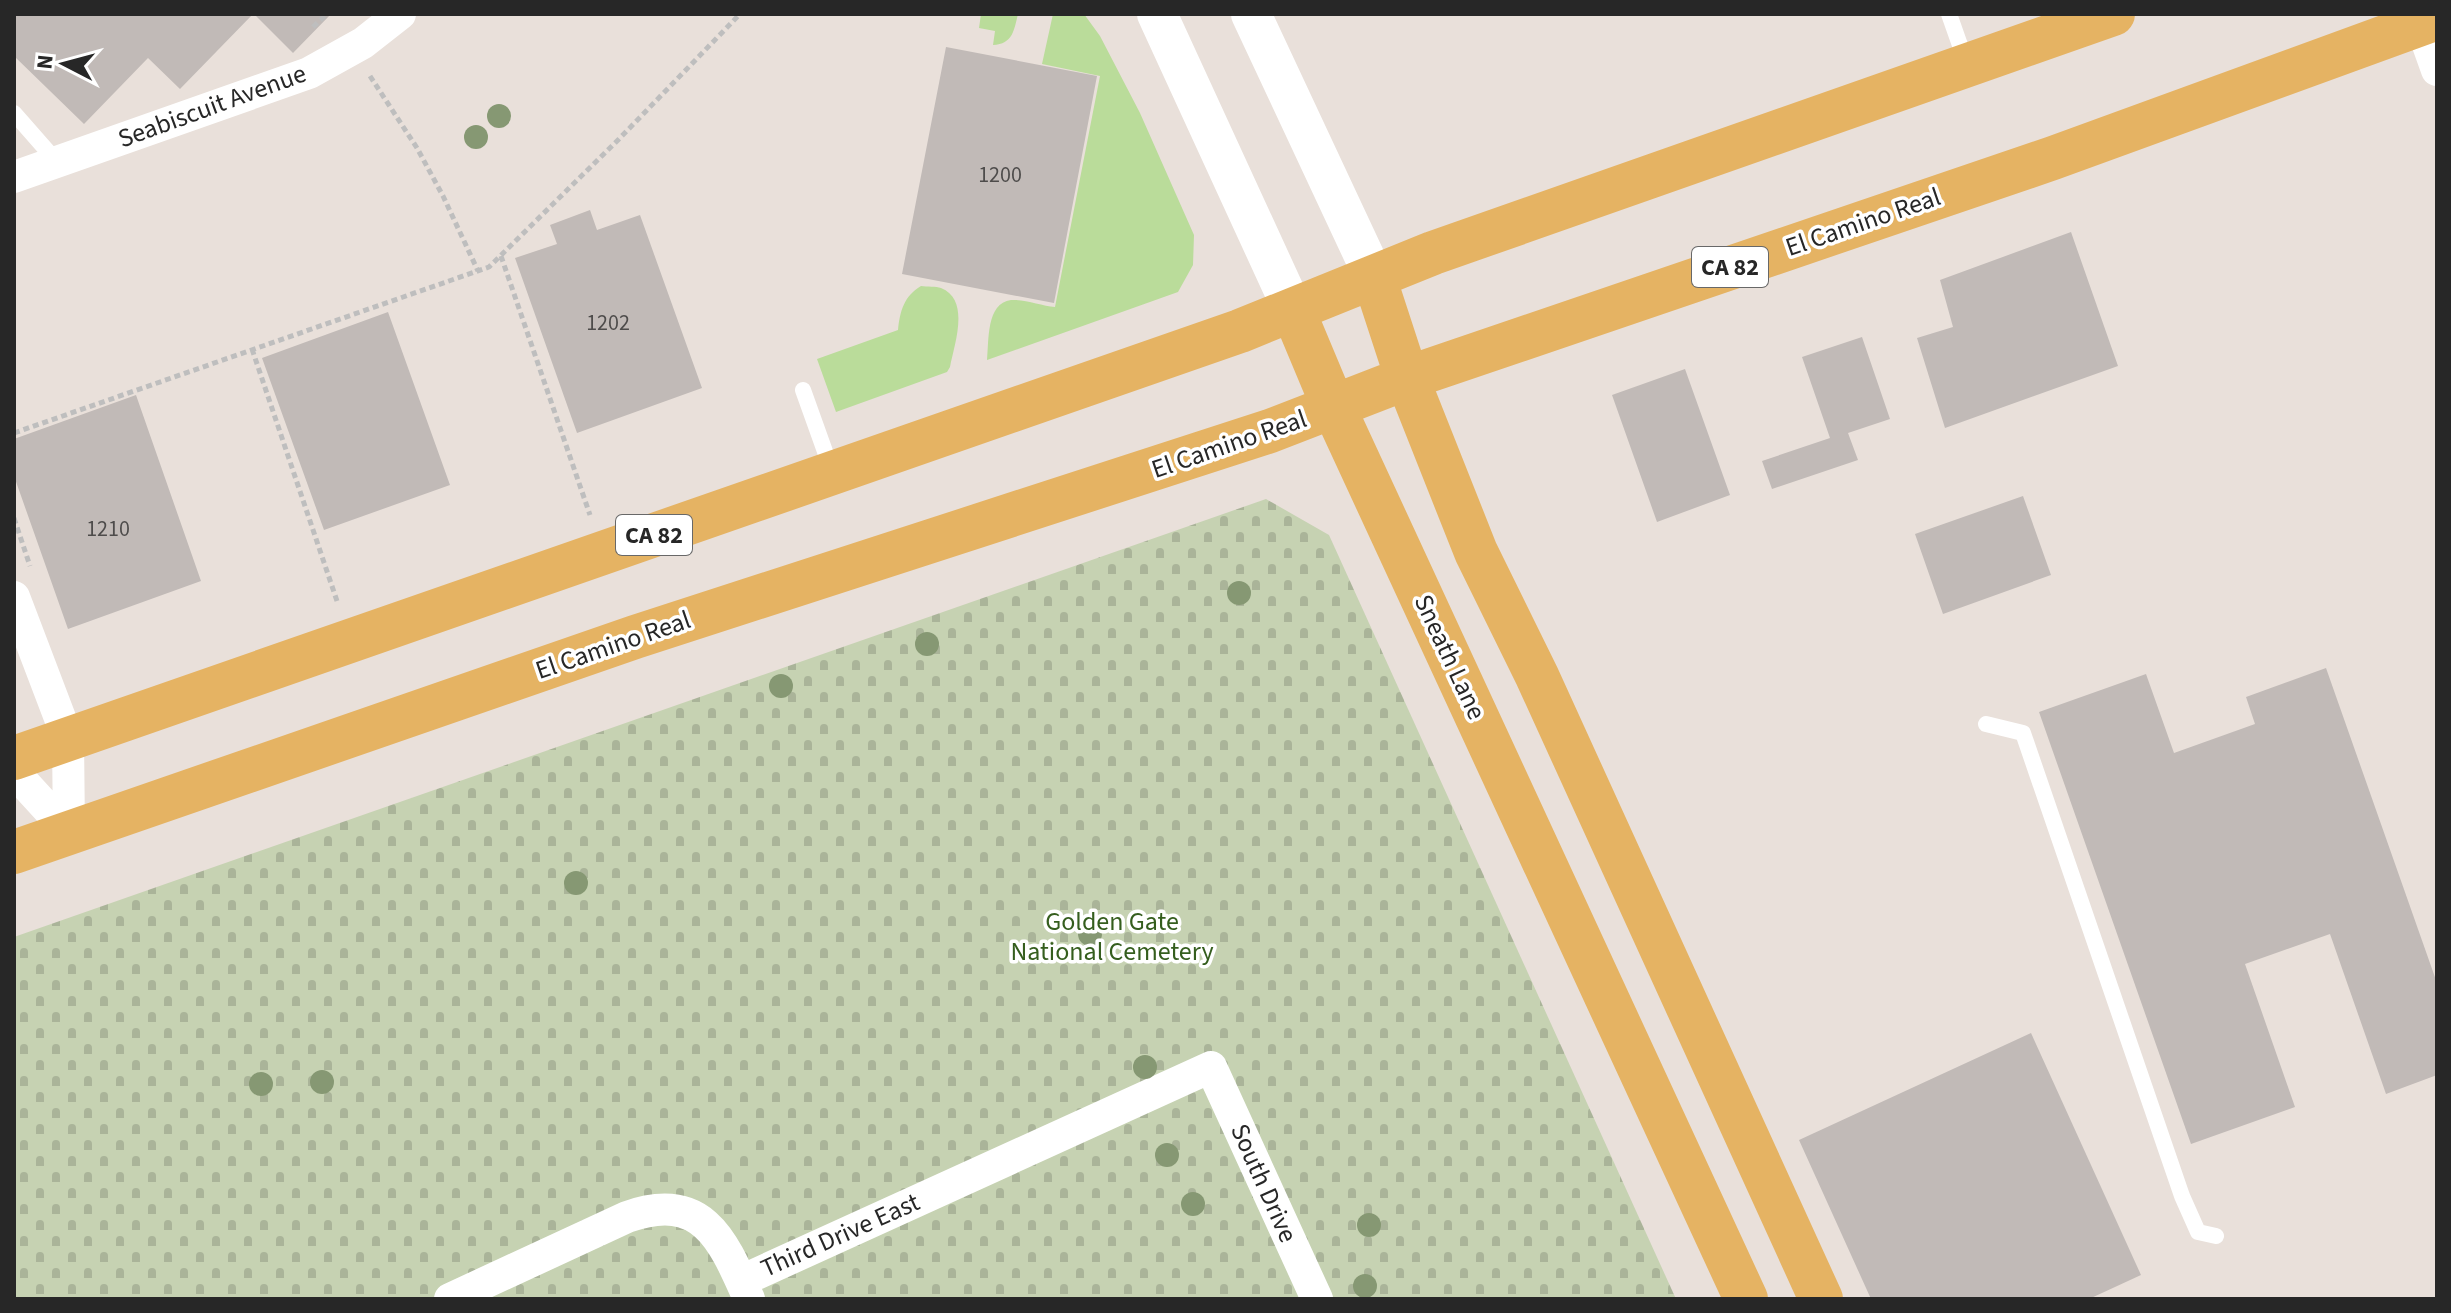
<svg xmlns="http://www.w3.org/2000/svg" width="2451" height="1313" font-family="'Source Sans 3',sans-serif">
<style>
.grass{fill:#badc9a}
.cemetery{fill:url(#cemetery-stones)}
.building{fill:#c1bab7}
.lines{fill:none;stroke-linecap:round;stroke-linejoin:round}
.path{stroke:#bebebe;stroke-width:5;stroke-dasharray:6 4;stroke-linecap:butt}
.service{stroke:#fff;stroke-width:16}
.minor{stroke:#fff;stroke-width:32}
.tertiary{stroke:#fff;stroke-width:40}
.primary{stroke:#e5b363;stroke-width:44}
.tree{fill:#869873}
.labels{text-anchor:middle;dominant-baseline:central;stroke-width:7;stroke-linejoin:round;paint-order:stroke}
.number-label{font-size:22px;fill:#4e4c4b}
.shield{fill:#fff;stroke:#686868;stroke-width:2}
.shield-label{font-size:24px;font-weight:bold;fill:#272727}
.street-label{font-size:26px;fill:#272727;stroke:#fff}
.park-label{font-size:26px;fill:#355e1e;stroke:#fff}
</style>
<defs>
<pattern id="cemetery-stones" width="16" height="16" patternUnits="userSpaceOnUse" patternTransform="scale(2)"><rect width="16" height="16" fill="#c6d2b2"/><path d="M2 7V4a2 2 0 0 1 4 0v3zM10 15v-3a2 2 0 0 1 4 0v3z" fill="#aab499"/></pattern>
</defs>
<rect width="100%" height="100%" fill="#e9e0da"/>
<!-- grass -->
<path class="grass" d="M981,14h37c-4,16 -5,30 -25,31l2,-14 -16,-3z
M1053,14h31l16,22 40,77 54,122 -1,30 -15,27 -191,68c2,-19 -1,-57 24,-60 14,-1 31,6 44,7l45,-231 -58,-12z
M921,286c6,1 15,0 20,2 30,12 13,57 9,79l-3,5 -111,40 -19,-53 81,-29c2,-19 6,-34 23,-44z"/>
<!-- cemetery -->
<path class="cemetery" d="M1266,499l63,36 347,764h-1662v-362z"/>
<!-- building -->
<path class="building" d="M14,14h239l-73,75 -32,-31 -64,66 -70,-68z
M254,14h77l-38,39z
M946,47l151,29 -43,227 -152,-29z
M590,210l7,20 43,-15 62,173 -125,45 -62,-175 42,-14 -7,-19z
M2071,232l47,134 -173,62 -28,-90 36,-11 -13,-47z
M388,312l62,173 -126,45 -62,-172z
M1862,337l28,82 -42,14 10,27 -86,29 -10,-28 68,-23 -28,-81z
M1685,369l45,126 -73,27 -45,-127z
M136,395l65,186 -133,48 -54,-153v-37z
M2023,496l28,79 -108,39 -28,-80z
M2326,668l111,315v92l-51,19 -56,-160 -85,30 50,143 -104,37 -152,-432 107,-38 28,79 81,-29 -9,-27z
M2031,1033l110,242 -52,24h-218l-72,-159z"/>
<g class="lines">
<!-- path -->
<path class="path" d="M313,27l14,-13
M370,76l47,72 26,48 35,75
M501,256l89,259
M252,349l85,252
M14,433l475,-166 130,-128 121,-125
M14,518l16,48"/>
<!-- service -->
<path class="service" d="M1949,14l18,51
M14,113l43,49
M803,390l29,81
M1986,724l37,9 159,463 16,36 18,4"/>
<!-- minor -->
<path class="minor" d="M2417,14l20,56
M14,177l295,-104 54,-30 37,-29
M14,597l54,142 1,93
M14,772l55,60
M741,1281l470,-214 106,232
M450,1299l177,-82c76,-27 96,23 122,82"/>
<!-- tertiary -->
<path class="tertiary" d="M1157,14l136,296
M1251,14l123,263"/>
<!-- primary -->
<path class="primary" d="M1374,277l33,101 69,174 61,124 284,623
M1293,310l41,98 412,891
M14,758l1226,-427 193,-78 680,-239
M14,852l621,-215 635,-206 137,-53 646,-220 384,-140"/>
</g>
<!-- trees -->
<g class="tree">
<circle cx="499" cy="116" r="12"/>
<circle cx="476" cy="137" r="12"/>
<circle cx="1239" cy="593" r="12"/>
<circle cx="927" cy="644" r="12"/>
<circle cx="781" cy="686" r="12"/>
<circle cx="576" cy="883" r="12"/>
<circle cx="1090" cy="934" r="12"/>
<circle cx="1145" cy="1067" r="12"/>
<circle cx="322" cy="1082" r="12"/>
<circle cx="261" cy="1084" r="12"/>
<circle cx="1167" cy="1155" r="12"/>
<circle cx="1193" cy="1204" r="12"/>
<circle cx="1369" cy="1225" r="12"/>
<circle cx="1365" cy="1286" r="12"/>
</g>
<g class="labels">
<!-- number labels -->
<g class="number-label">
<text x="1000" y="175">1200</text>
<text x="608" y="323">1202</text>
<text x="108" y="529">1210</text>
</g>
<!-- shield labels -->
<g class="shield">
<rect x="1692" y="247" width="76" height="40" rx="6"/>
<rect x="616" y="515" width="76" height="40" rx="6"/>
</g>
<g class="shield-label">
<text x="1730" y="267">CA 82</text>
<text x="654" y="535">CA 82</text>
</g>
<!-- street labels -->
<g class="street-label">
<text transform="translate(212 106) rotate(-20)">Seabiscuit Avenue</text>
<text transform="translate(1863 222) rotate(-19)">El Camino Real</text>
<text transform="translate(1229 444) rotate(-19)">El Camino Real</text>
<text transform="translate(613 645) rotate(-19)">El Camino Real</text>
<text transform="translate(1450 657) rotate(65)">Sneath Lane</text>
<text transform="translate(1264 1183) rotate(66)">South Drive</text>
<text transform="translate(840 1235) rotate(-24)">Third Drive East</text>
</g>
<!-- park labels -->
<g class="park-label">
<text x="1112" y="921">Golden Gate<tspan x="1112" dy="30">National Cemetery</tspan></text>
</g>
</g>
<!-- border -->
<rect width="2451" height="1313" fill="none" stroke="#272727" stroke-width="32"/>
<!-- north arrow -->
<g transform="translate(64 64) rotate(276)" stroke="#ffffff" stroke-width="6" paint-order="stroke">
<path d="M0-6L14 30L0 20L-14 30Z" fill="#272727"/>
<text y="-12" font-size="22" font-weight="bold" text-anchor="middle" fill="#272727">N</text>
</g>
</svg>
